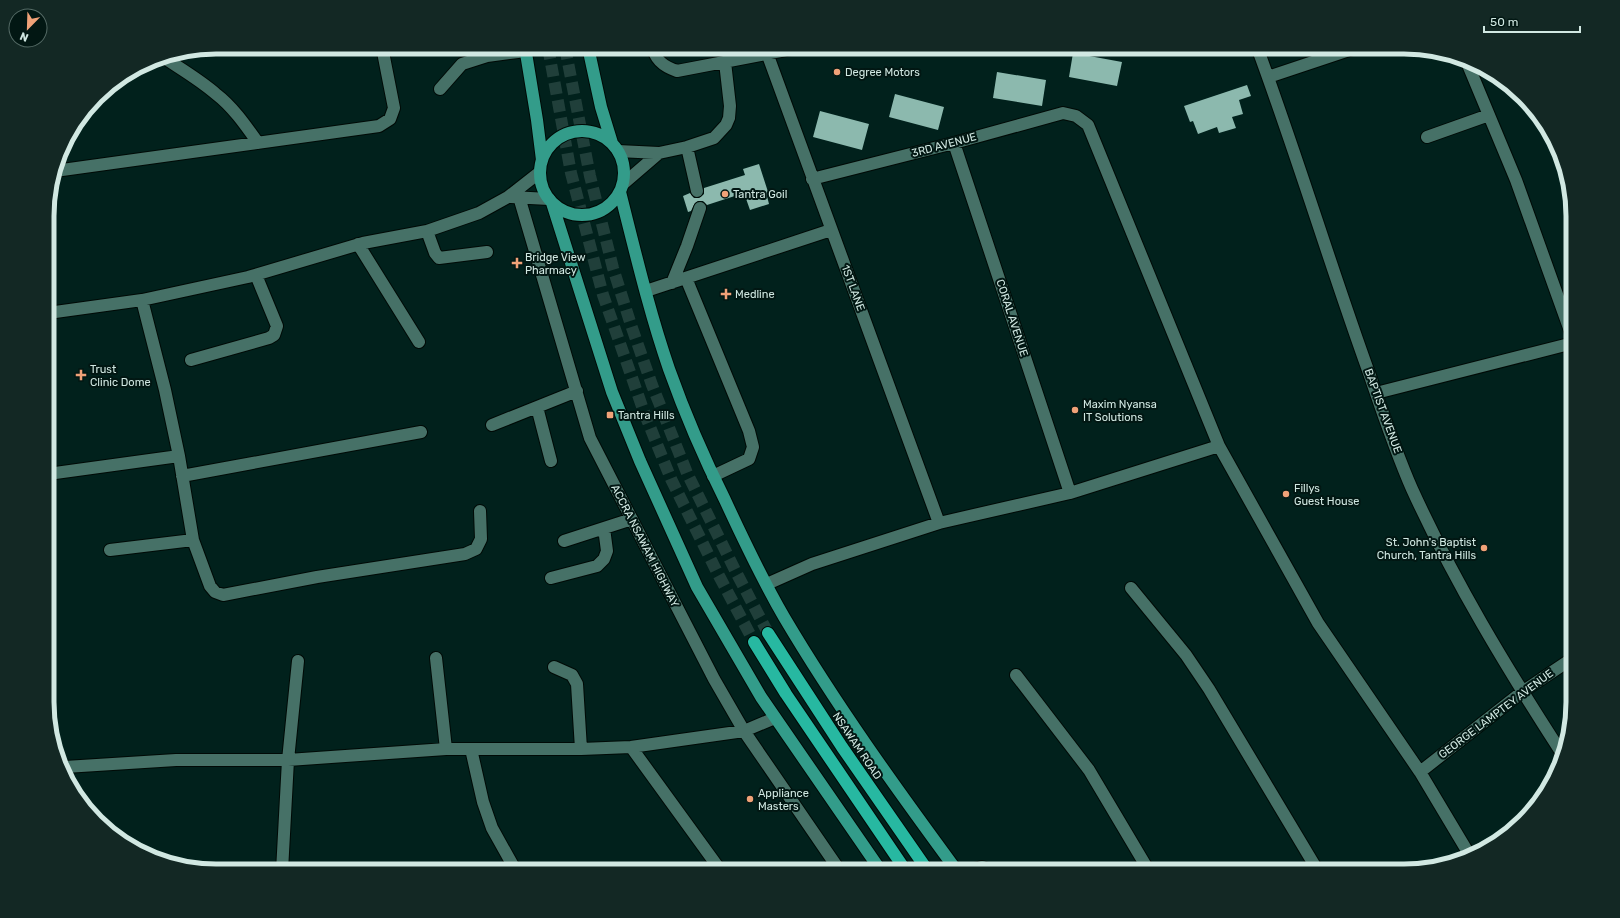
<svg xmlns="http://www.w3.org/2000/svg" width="1620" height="918" font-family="Rubik,sans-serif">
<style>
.building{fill:#8cb9ae}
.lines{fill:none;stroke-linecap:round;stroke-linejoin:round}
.highway-tunnel{stroke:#203f3a;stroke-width:12;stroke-dasharray:12 6;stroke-linecap:butt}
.minor-casing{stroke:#000a06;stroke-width:14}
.major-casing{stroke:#000a06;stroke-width:14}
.highway-casing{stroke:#000a06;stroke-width:14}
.minor{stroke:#467167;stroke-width:12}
.major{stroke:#339c8a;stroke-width:12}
.highway{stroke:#27b8a1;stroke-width:12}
.poi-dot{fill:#f0a278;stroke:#021713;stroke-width:1.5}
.labels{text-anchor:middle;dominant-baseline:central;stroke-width:4;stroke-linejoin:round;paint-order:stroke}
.poi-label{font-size:11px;fill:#d1e8e2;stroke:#021713;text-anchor:start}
.street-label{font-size:11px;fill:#d1e8e2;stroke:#021713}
.rim{fill:none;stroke:#d1e8e2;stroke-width:5}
</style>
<rect width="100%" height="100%" fill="#01211c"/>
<!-- building -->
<path class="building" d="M1073,53l49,9 -5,24 -48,-9z
M997,72l49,8 -4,26 -49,-8z
M1247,85l4,11 -12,4 4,14 -11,3 4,11 -17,5 -2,-6 -19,7 -5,-13 -3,1 -6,-16z
M895,94l49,13 -6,23 -49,-13z
M820,111l49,13 -7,26 -49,-13z
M759,164l10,31 -2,1 2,8 -19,6 -6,-17 -37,12 -4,-4h-5l-3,2 -4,8 -3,1 -5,-16 7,-3 4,5h5l5,-4v-6l41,-13 -2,-6z"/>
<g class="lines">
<!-- highway-tunnel -->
<path class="highway-tunnel" d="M548,47l23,126 32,122 41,117 27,67 46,93 37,70
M565,47l25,129 23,92 18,57 21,60 35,88 49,99 32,61"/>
<defs>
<path id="minor" d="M653,47c2,14 12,20 24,24l125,-24
M1257,47c40,108 73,218 112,326 13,38 27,80 43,116 42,92 94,178 149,263
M767,53l172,470
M163,57c18,12 37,23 53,37 17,13 30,32 42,49
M1466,60l50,120 57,159
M1268,77l90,-30
M440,89l22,-25 25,-8 39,-5
M1427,137l62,-22
M954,143l116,350
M687,147l10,44
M618,151l41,2 28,-6 27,-9 12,-13 3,-7 1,-12 -5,-44
M55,171l324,-45 11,-7 4,-11 -12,-61
M812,179l142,-36 109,-30 13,3 12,9 131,321 99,177 102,149 49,82
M623,184l36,-31
M517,190l73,248 124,241 30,52 96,140
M511,197l38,2
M427,231l8,22 4,5 48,-6
M358,244l61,98
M686,278l63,153 4,16 -4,12 -36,17
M672,283l15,-37 13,-38
M646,291l185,-61
M142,300l23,90 14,66 14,84 17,46 5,6 8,3 94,-18 148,-23 11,-5 5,-10 -1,-28
M48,313l94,-13 106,-23 115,-34 64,-12 52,-18 29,-16 32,-25
M191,360l78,-22 5,-3 3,-9 -21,-51
M1376,393l197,-50
M537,407l14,54
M492,425l85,-34
M48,474l131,-18
M182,476l239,-44
M564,541l68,-22
M110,550l83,-10
M551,578l46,-12 7,-7 3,-8 -3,-23
M767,584l45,-20 127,-41 131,-30 149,-47
M1131,588l55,67 23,34 109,182
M436,658l10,91
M554,667l18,8 5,9 4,65
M1016,675l73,95 60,101
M631,747l90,124
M471,749l12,53 9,26 24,43
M65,767l111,-7h112l158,-11h135l50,-2 113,-16 31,-13
M1420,772l102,-80 51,-34
M282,871l6,-111 10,-99
M967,871l15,-4 11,4"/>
<path id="major" d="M525,47l12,73 5,40
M588,47l13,60 11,36
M540 173a42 42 0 1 1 84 0a42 42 0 1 1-84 0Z
M620,192c15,59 29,119 49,177 16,45 35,89 56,131 18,39 37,79 59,117 52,88 112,171 173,254
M552,203l60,189 28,69 57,126 64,110 120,174"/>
<path id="highway" d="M768,633l74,114 86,124
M754,642l32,52 120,177"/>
</defs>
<!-- minor casing -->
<use href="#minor" class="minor-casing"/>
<!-- major casing -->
<use href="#major" class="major-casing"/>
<!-- highway casing -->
<use href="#highway" class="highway-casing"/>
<!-- minor -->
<use href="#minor" class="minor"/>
<!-- major -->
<use href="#major" class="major"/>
<!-- highway -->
<use href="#highway" class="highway"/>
</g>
<!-- markers -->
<g class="poi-dot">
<circle cx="837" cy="72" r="4"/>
<circle cx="725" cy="194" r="4"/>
<path d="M515 257h4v4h4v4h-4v4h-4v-4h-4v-4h4z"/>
<path d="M724 288h4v4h4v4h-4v4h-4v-4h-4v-4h4z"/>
<path d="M79 369h4v4h4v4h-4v4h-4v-4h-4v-4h4z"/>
<circle cx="1075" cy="410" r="4"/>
<rect x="606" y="411" width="8" height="8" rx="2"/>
<circle cx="1286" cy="494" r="4"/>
<circle cx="1484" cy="548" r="4"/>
<circle cx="750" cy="799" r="4"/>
</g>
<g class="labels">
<!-- poi labels -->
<g class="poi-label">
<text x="845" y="72">Degree Motors</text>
<text x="733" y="194">Tantra Goil</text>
<text x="525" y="257">Bridge View<tspan x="525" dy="13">Pharmacy</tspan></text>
<text x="735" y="294">Medline</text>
<text x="90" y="369">Trust<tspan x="90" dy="13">Clinic Dome</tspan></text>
<text x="1083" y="404">Maxim Nyansa<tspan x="1083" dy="13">IT Solutions</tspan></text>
<text x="618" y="415">Tantra Hills</text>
<text x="1294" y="488">Fillys<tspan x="1294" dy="13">Guest House</tspan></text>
<text x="1476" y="542" text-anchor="end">St. John's Baptist<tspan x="1476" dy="13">Church, Tantra Hills</tspan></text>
<text x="758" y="793">Appliance<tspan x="758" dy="13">Masters</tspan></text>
</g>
<!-- street labels -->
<g class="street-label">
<text transform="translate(944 145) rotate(-15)">3RD AVENUE</text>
<text transform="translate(853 288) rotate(70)">1ST LANE</text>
<text transform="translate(1012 318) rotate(72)">CORAL AVENUE</text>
<text transform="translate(1383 411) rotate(70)">BAPTIST AVENUE</text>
<text transform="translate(645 546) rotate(63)">ACCRA NSAWAM HIGHWAY</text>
<text transform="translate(1496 714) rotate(-37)">GEORGE LAMPTEY AVENUE</text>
<text transform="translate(857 746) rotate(56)">NSAWAM ROAD</text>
</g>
</g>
<!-- crop -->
<path d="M0 0H1620V918H0ZM216 54H1404A162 162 0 0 1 1566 216V702A162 162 0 0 1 1404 864H216A162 162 0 0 1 54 702V216A162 162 0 0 1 216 54Z" fill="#132824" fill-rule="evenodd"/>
<path class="rim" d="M216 54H1404A162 162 0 0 1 1566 216V702A162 162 0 0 1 1404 864H216A162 162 0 0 1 54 702V216A162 162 0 0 1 216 54Z"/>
<!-- north arrow -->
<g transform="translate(28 28) rotate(203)"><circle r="19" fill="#021713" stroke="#556b66"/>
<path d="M0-3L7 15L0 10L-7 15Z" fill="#f0a278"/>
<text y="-6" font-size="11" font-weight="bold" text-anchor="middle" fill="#d1e8e2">N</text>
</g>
<!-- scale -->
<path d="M1484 26v6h96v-6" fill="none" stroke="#d1e8e2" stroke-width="2"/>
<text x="1490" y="26" font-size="12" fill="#d1e8e2" stroke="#021713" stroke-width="3" paint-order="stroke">50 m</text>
</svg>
